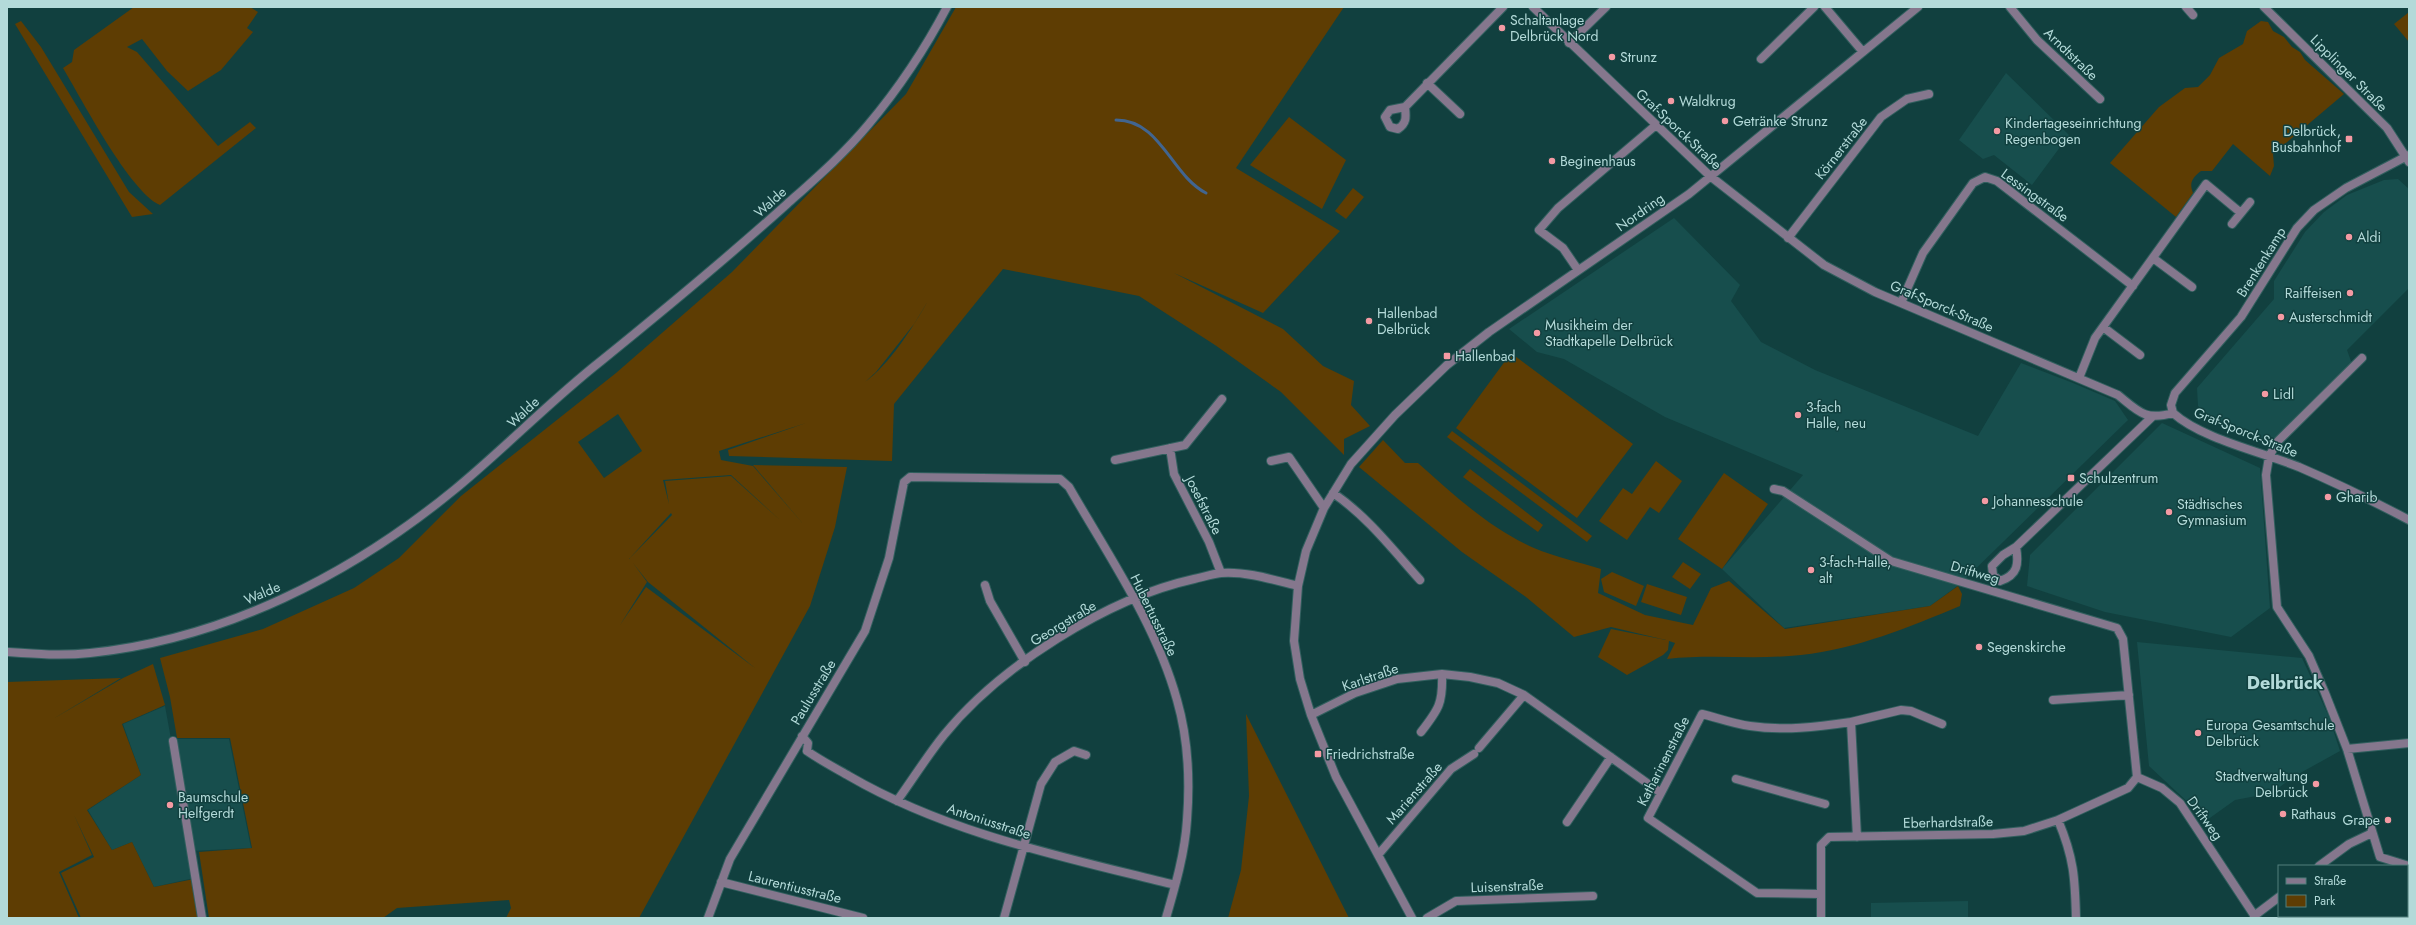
<svg xmlns="http://www.w3.org/2000/svg" width="2416" height="925" font-family="Jost,sans-serif">
<style>
.built{fill:#174e4d}
.green{fill:#5e3d03;fill-rule:evenodd}
.lines{fill:none;stroke-linecap:round;stroke-linejoin:round}
.stream{stroke:#416590;stroke-width:3}
.minor-casing{stroke:#315f5e;stroke-width:10}
.minor{stroke:#85778d;stroke-width:8}
.poi-dot{fill:#f49aa3;stroke:#11403f;stroke-width:1.5}
.labels{text-anchor:middle;dominant-baseline:central;stroke-width:3;stroke-linejoin:round;paint-order:stroke}
.poi-label{font-size:14px;fill:#b3dad9;stroke:#11403f;text-anchor:start}
.street-label{font-size:14px;fill:#b3dad9;stroke:#11403f}
.district-label{font-size:18px;font-weight:bold;fill:#b3dad9;stroke:#11403f}
</style>
<rect width="100%" height="100%" fill="#11403f"/>
<!-- built -->
<path class="built" d="M2006,73l63,62 -37,50 -38,-30 -11,4 -24,-19z
M2398,179l11,10v99l-62,62 5,14 -82,78 -49,-17 -23,-19 -1,-18 77,-89v-18l31,-49 19,-20 23,-17 37,-15z
M1674,218l66,67 -9,16 30,41 54,28 163,66 43,-73 52,20 42,18 13,19 -168,164 -30,22 -146,22 -62,-59 81,-94 -138,-58 -101,-58 -27,-7 -28,-23z
M2162,423l98,45 10,140 -39,29 -126,-25 -78,-26 3,-31z
M2137,642l165,16 27,59 11,34 -47,26 -21,16 -37,7 -28,20 -58,-54z
M165,706l6,33h58l22,109 -61,3 4,27 -40,9 -22,-45 -20,8 -24,-40 53,-35 -18,-51z
M1968,901v17h-97v-15z"/>
<!-- green -->
<path class="green" d="M134,7h116l8,5 -11,16 6,4 -32,38 -33,21 -21,-20 -25,-32 -15,8 10,5 81,94 32,-24 6,6 -96,77c-30,-13 -78,-105 -97,-137l9,-6 2,-12z
M956,7h388l-108,161 104,63 -77,82 -89,-40 109,56 40,37 31,15 -3,24 19,21 -26,13v16l-63,-63 -66,-47 -76,-49 -136,-27 -109,135 -2,57 -163,-5 -1,-6 78,-27 -87,28 2,9 32,6 51,59 -51,-60 94,2 -12,60 -25,79 -171,312h-133l5,-10 -2,-8 -112,8 -14,10h-174l-10,-66 53,-4 -22,-110h-53l-7,-41 -10,-39 103,-29 91,-41 45,-30 62,-62 155,-123 116,-101 174,-178zM928,301c-15,26 -39,64 -63,81l11,-10 38,-48zM618,414l24,37 -38,27 -26,-36zM731,475l50,46 -50,-45 -66,5 4,23 -6,-24zM671,513l1,2 -43,44zM633,563l15,19 107,86 -109,-81 -26,38 27,-43z
M2409,12v30l-15,-18z
M21,21l20,26 88,145 24,22 -21,3 -117,-193z
M2261,21l7,1 5,9 11,6 8,10 8,5 5,8 39,34 -71,60 1,12 -4,10 -37,-32 -21,27h-11c-9,7 -12,12 -8,22l-17,24 -66,-54 49,-56 26,-19 13,-1 12,-12 9,-17 24,-14 4,-13z
M1289,117l57,43 -24,49 -72,-44z
M1353,188l11,9 -18,22 -11,-8z
M1511,353l122,91 -56,74 -121,-90z
M1452,431l140,105 -5,6 -140,-105z
M1383,440l22,23h13c36,32 71,65 116,85 21,9 45,14 67,21l-3,24 47,22 48,10 18,-37 18,-7 56,48 145,-23 28,-20 4,8 -2,12c-51,21 -103,43 -159,49 -45,5 -90,-1 -134,4l8,-16 -6,-2 -1,9 -5,5 -36,20 -29,-18 13,-28 55,11 -55,-13 -37,10 -48,-40 -64,-45 -103,-85z
M1656,461l26,20 -23,32 -9,-6 -23,33 -28,-19 24,-33 9,6z
M1470,469l73,56 -5,7 -75,-55z
M1724,473l44,31 -46,65 -44,-30z
M1683,562l18,12 -11,15 -18,-12z
M1612,572l32,14 -8,20 -32,-14 -3,-13z
M1647,584l40,13 -6,18 -40,-13z
M153,664l12,41 -43,19 19,51 -54,35 25,40 20,-8 22,45 40,-8 5,39h-118l-20,-45 33,-16 -20,-42 18,40 -33,17 20,46h-72v-236l114,-4 -68,41 -6,10 6,-10 70,-41z
M1246,714l103,204h-121l13,-48 8,-74z"/>
<g class="lines">
<!-- stream -->
<path class="stream" d="M1116,120c45,0 55,55 90,73"/>
<defs>
<path id="minor" d="M1533,7l177,169 114,89 51,27 243,103c21,17 27,26 55,18
M1825,7l38,45
M2010,7l27,33 63,59
M2186,7l7,8
M2264,7l123,121 22,34
M1569,43l37,-36
M1761,59l53,-52
M1427,83l33,31
M1405,107c1,10 2,16 -7,22l-8,-2 -5,-10 5,-7 15,-3 98,-100
M2232,224l18,-22
M1788,238l93,-121 26,-18 22,-5
M2153,258l39,29
M1578,270l-15,-22 -24,-18 19,-22 98,-83
M1901,303l22,-50 50,-70 12,-6 12,4 136,105
M2103,327l37,28
M2362,358l-85,84 -8,15 -3,18 11,132 32,49 16,37 22,56 33,108 29,9
M2079,378l16,-40 111,-154 35,29
M2173,413l-2,-8 4,-12 66,-76 56,-89 17,-18 32,-22 63,-33
M2173,413c29,26 89,39 126,54 37,16 74,34 110,53
M1170,448l4,26 35,68 12,31
M1115,460l70,-15 37,-46
M1271,461l18,-4 35,51
M1774,489l9,2 108,70 226,67 6,11 14,138 25,11 18,15 76,115
M1333,493c34,23 60,57 87,87
M2000,581l-7,-6 -1,-9 11,-11 13,-8 136,-130
M2000,581c18,-6 19,-17 16,-34
M985,585l5,16 35,61
M7,652c28,2 55,4 83,1 135,-14 260,-78 364,-163 50,-41 96,-89 147,-129 63,-51 126,-103 186,-157 28,-25 57,-50 81,-79 31,-37 57,-76 79,-118
M2053,700l76,-5
M1311,715l44,-22 42,-14 45,-5 28,3 28,6 26,12 137,98
M1851,722l50,-12 10,1 31,13
M1421,732c18,-23 22,-29 21,-58
M802,736l6,7 -1,8
M173,741l29,177
M1479,748l45,-53
M2347,749l62,-6
M807,751c13,9 28,17 42,25 100,58 215,81 326,109
M1736,779l89,25
M897,801c16,-22 30,-45 47,-66 56,-69 164,-137 250,-156 9,-2 18,-5 27,-6 25,-2 53,7 77,13
M2058,820c16,38 17,58 18,98
M1567,822l44,-65
M1378,855l73,-86 23,-15
M2319,866l30,-22 23,-11
M721,882l142,36
M1821,894l-64,-1 -109,-75 54,-104c16,4 32,10 48,12 34,5 67,1 101,-4l6,115
M2254,916l25,-19
M708,918l22,-59 135,-228 24,-73 15,-76 6,-5 150,2 9,8c39,68 87,137 108,213 11,38 13,81 10,120 -2,33 -12,67 -21,98
M1004,918l37,-134 14,-22 19,-11 12,4
M1412,918l-76,-141 -25,-62 -11,-36 -6,-38 4,-55 8,-35 18,-43 27,-44 44,-49 52,-50 42,-33 200,-138 229,-187
M1427,918l29,-17 137,-5
M1821,918v-73l8,-8 164,-3 31,-3 34,-11 70,-32 9,-11"/>
</defs>
<!-- minor casing -->
<use href="#minor" class="minor-casing"/>
<!-- minor -->
<use href="#minor" class="minor"/>
</g>
<!-- markers -->
<g class="poi-dot">
<circle cx="1502" cy="28" r="4"/>
<circle cx="1612" cy="57" r="4"/>
<circle cx="1671" cy="101" r="4"/>
<circle cx="1725" cy="121" r="4"/>
<circle cx="1997" cy="131" r="4"/>
<rect x="2345" y="135" width="8" height="8" rx="2"/>
<circle cx="1552" cy="161" r="4"/>
<circle cx="2349" cy="237" r="4"/>
<circle cx="2350" cy="293" r="4"/>
<circle cx="2281" cy="317" r="4"/>
<circle cx="1369" cy="321" r="4"/>
<circle cx="1537" cy="333" r="4"/>
<rect x="1443" y="352" width="8" height="8" rx="2"/>
<circle cx="2265" cy="394" r="4"/>
<circle cx="1798" cy="415" r="4"/>
<rect x="2067" y="474" width="8" height="8" rx="2"/>
<circle cx="2328" cy="497" r="4"/>
<circle cx="1985" cy="501" r="4"/>
<circle cx="2169" cy="512" r="4"/>
<circle cx="1811" cy="570" r="4"/>
<circle cx="1979" cy="647" r="4"/>
<circle cx="2198" cy="733" r="4"/>
<rect x="1314" y="750" width="8" height="8" rx="2"/>
<circle cx="2316" cy="784" r="4"/>
<circle cx="170" cy="805" r="4"/>
<circle cx="2283" cy="814" r="4"/>
<circle cx="2388" cy="820" r="4"/>
</g>
<g class="labels">
<!-- poi labels -->
<g class="poi-label">
<text x="1510" y="20">Schaltanlage<tspan x="1510" dy="16">Delbrück Nord</tspan></text>
<text x="1620" y="57">Strunz</text>
<text x="1679" y="101">Waldkrug</text>
<text x="1733" y="121">Getränke Strunz</text>
<text x="2005" y="123">Kindertageseinrichtung<tspan x="2005" dy="16">Regenbogen</tspan></text>
<text x="2341" y="131" text-anchor="end">Delbrück,<tspan x="2341" dy="16">Busbahnhof</tspan></text>
<text x="1560" y="161">Beginenhaus</text>
<text x="2357" y="237">Aldi</text>
<text x="2342" y="293" text-anchor="end">Raiffeisen</text>
<text x="1377" y="313">Hallenbad<tspan x="1377" dy="16">Delbrück</tspan></text>
<text x="2289" y="317">Austerschmidt</text>
<text x="1545" y="325">Musikheim der<tspan x="1545" dy="16">Stadtkapelle Delbrück</tspan></text>
<text x="1455" y="356">Hallenbad</text>
<text x="2273" y="394">Lidl</text>
<text x="1806" y="407">3-fach<tspan x="1806" dy="16">Halle, neu</tspan></text>
<text x="2079" y="478">Schulzentrum</text>
<text x="2336" y="497">Gharib</text>
<text x="1993" y="501">Johannesschule</text>
<text x="2177" y="504">Städtisches<tspan x="2177" dy="16">Gymnasium</tspan></text>
<text x="1819" y="562">3-fach-Halle,<tspan x="1819" dy="16">alt</tspan></text>
<text x="1987" y="647">Segenskirche</text>
<text x="2206" y="725">Europa Gesamtschule<tspan x="2206" dy="16">Delbrück</tspan></text>
<text x="1326" y="754">Friedrichstraße</text>
<text x="2308" y="776" text-anchor="end">Stadtverwaltung<tspan x="2308" dy="16">Delbrück</tspan></text>
<text x="178" y="797">Baumschule<tspan x="178" dy="16">Helfgerdt</tspan></text>
<text x="2291" y="814">Rathaus</text>
<text x="2380" y="820" text-anchor="end">Grape</text>
</g>
<!-- street labels -->
<g class="street-label">
<text transform="translate(2071 54) rotate(44)">Arndtstraße</text>
<text transform="translate(2349 73) rotate(45)">Lipplinger Straße</text>
<text transform="translate(1679 129) rotate(43)">Graf-Sporck-Straße</text>
<text transform="translate(1841 148) rotate(-52)">Körnerstraße</text>
<text transform="translate(2035 195) rotate(36)">Lessingstraße</text>
<text transform="translate(770 202) rotate(-42)">Walde</text>
<text transform="translate(1640 212) rotate(-35)">Nordring</text>
<text transform="translate(2261 262) rotate(-58)">Brenkenkamp</text>
<text transform="translate(1942 306) rotate(23)">Graf-Sporck-Straße</text>
<text transform="translate(523 412) rotate(-43)">Walde</text>
<text transform="translate(2246 432) rotate(22)">Graf-Sporck-Straße</text>
<text transform="translate(1204 505) rotate(63)">Josefstraße</text>
<text transform="translate(1975 572) rotate(16)">Driftweg</text>
<text transform="translate(262 593) rotate(-23)">Walde</text>
<text transform="translate(1154 615) rotate(64)">Hubertusstraße</text>
<text transform="translate(1063 623) rotate(-31)">Georgstraße</text>
<text transform="translate(1370 677) rotate(-19)">Karlstraße</text>
<text transform="translate(813 692) rotate(-59)">Paulusstraße</text>
<text transform="translate(1663 761) rotate(-63)">Katharinenstraße</text>
<text transform="translate(1414 793) rotate(-49)">Marienstraße</text>
<text transform="translate(2205 818) rotate(54)">Driftweg</text>
<text transform="translate(989 821) rotate(18)">Antoniusstraße</text>
<text transform="translate(1948 822) rotate(-1)">Eberhardstraße</text>
<text transform="translate(1507 886) rotate(-2)">Luisenstraße</text>
<text transform="translate(795 887) rotate(14)">Laurentiusstraße</text>
</g>
<!-- district labels -->
<g class="district-label">
<text x="2285" y="683">Delbrück</text>
</g>
</g>
<!-- border -->
<rect width="2416" height="925" fill="none" stroke="#b3dad9" stroke-width="16"/>
<!-- legend -->
<rect x="2278" y="865" width="130" height="52" fill="#11403f" stroke="#527e7d"/>
<rect x="2286" y="878" width="20" height="6" fill="#85778d" stroke="#527e7d"/>
<text x="2314" y="885" font-size="12" fill="#b3dad9">Straße</text>
<rect x="2286" y="895" width="20" height="12" fill="#5e3d03" stroke="#527e7d"/>
<text x="2314" y="905" font-size="12" fill="#b3dad9">Park</text>
</svg>
